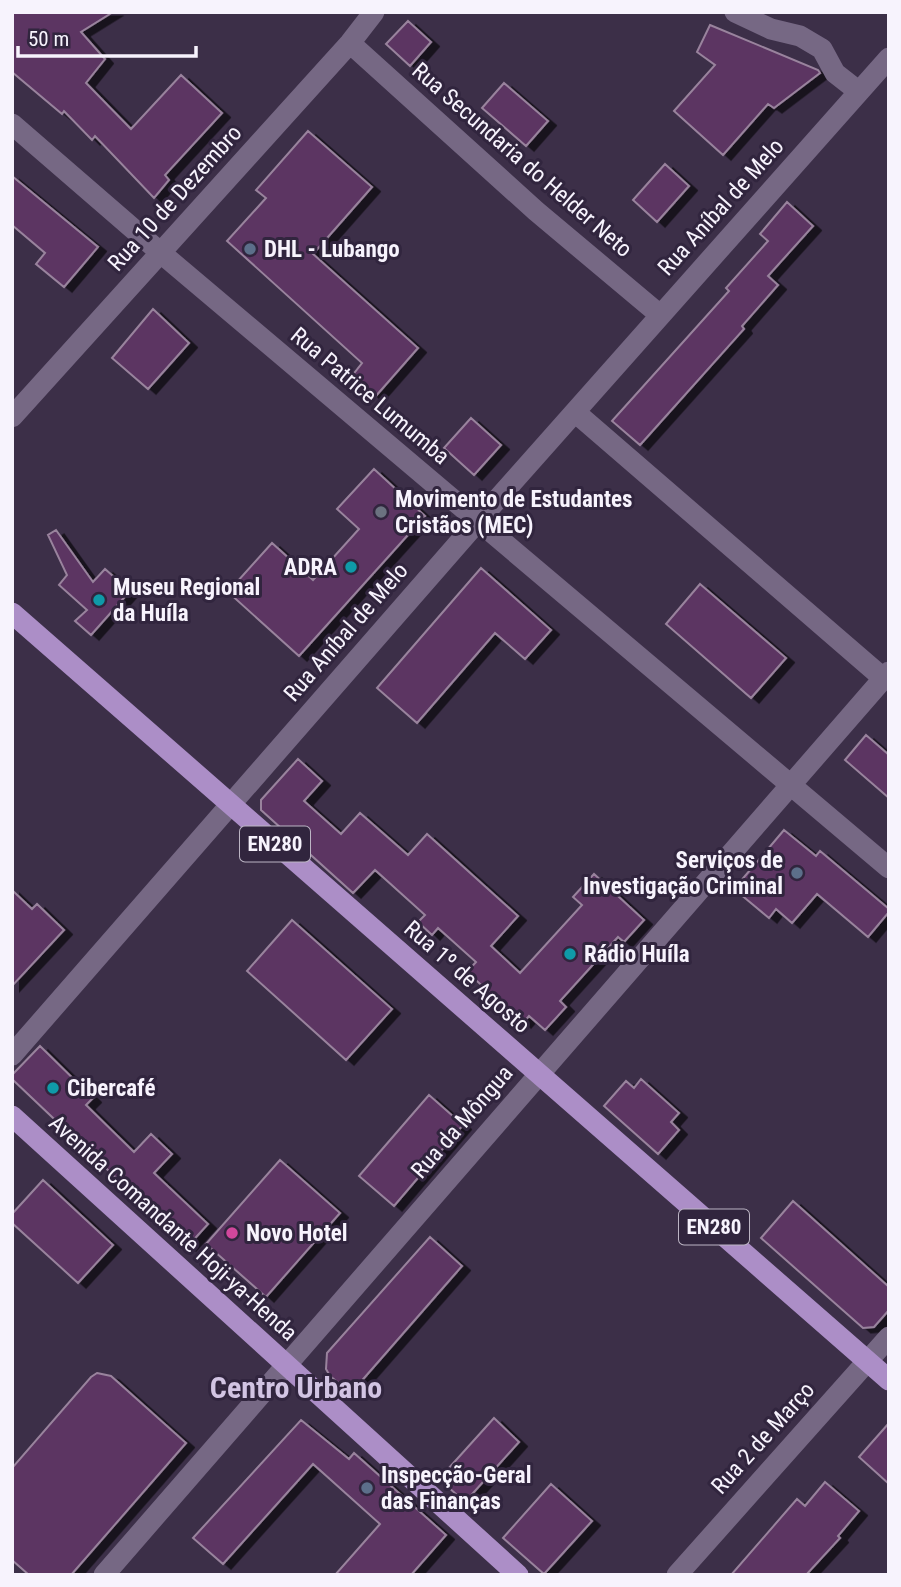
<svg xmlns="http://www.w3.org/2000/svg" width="901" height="1587" font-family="'Roboto Condensed',sans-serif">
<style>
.building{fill:#5b3562;stroke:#99839d;stroke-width:2;filter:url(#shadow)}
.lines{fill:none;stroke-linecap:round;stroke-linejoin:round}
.minor{stroke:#766884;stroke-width:21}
.major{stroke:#ac8ec7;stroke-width:21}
.service-dot{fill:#5c6f8a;stroke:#31253e;stroke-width:2.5}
.worship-dot{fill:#6b7280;stroke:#31253e;stroke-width:2.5}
.culture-dot{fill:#0f9aa8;stroke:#31253e;stroke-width:2.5}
.hotel-dot{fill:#d1479c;stroke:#31253e;stroke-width:2.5}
.labels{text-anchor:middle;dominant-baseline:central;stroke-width:6;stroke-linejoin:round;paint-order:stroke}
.shield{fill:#31253e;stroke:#bcb5c4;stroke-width:2}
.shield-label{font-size:21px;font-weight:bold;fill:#f7f3fd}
.street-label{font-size:23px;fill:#f7f3fd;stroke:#31253e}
.poi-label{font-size:23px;font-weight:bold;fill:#f7f3fd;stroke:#31253e;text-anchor:start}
.district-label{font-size:30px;font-weight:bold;fill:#d2c4e3;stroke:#31253e}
</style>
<defs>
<filter id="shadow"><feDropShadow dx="8" dy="4.5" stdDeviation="0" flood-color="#0009"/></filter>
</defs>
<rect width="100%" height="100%" fill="#3c2f48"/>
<!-- building -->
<path class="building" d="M12,12h101l-32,20 24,27 -19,24 45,46 50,-54 41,38 -57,62 4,5 -15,18 -59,-62 -3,4 -28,-29 -2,3 -50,-42z
M408,21l23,21 -21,24 -24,-22z
M710,25l108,45 2,3 -46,35 -6,-4 -45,51 -49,-44 41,-46 -18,-13z
M504,83l44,38 -22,25 -44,-38z
M308,131l64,56 -59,67 105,94 -43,49 -23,-21 10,-13 -135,-122 39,-43 -10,-8z
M665,164l24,22 -32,36 -24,-22z
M12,176l86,71 -34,40 -28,-23 9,-11 -33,-28z
M787,202l26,24 -45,50 10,9 -36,41 2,3 -104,116 -28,-24 117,-130 -3,-3 42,-47 -8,-7z
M153,309l36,34 -41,46 -36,-31z
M471,418l30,27 -27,30 -30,-27z
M374,469l51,47 -126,140 -71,-64 44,-49 41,37 46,-51 -22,-20z
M56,530l37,52 12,-13 25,22 -39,44 -16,-14 12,-11 -28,-25 8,-10 -19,-40z
M481,568l70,62 -26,29 -30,-26 -78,90 -40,-35z
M700,584l86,74 -35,40 -85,-74z
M866,735l23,20v43l-44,-38z
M298,759l24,22 -18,20 37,33 19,-21 48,42 19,-21 91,82 -27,30 29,27 62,-68 -9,-8 21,-23 50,46 -20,22 -6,-5 -58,64 6,6 -21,23 -16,-14 -6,7 -56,-51 9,-10 -38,-34 -6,7 -14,-13 7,-7 -50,-45 -22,23 -92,-83v-10z
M784,830l32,26 4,-5 69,58v3l-21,25 -51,-43 -25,29 -16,-14 -7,9 -35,-29z
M12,890l20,19 5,-5 27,26 -52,56z
M292,920l100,89 -46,51 -99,-89z
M40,1046l53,52 -7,7 48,47 17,-18 21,20 -18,19 54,51 -20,22 -176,-167v-4z
M641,1079l38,34 -8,9 8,8 -21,24 -54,-48 22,-25 8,7z
M429,1095l34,30 -69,81 -35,-30z
M280,1160l60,53 -74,84 -60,-53z
M43,1180l70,65 -35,38 -66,-60v-9z
M793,1201l96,86v23l-15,17 -11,1 -102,-90z
M430,1237l32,29 -111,127 -21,-17 -4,-7 1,-16z
M97,1373l14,3 75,67 -115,132h-42l-17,-15v-92l79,-91z
M494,1418l25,24 -54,60 -26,-23z
M301,1420l48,39 5,-6 92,82 -35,40h-76l45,-51 -67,-60 -90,100 -30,-26z
M889,1423v61l-30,-27z
M825,1482l34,29 -21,25 2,2 -34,37h-75l66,-76 8,7z
M551,1484l41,37 -48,53 -41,-36z"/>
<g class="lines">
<!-- minor -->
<path class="minor" d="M735,12l36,17 29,7 22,13 13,24 23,18
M350,43l186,168 124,104
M12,124l149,129 728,615
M575,412l308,266
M12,417l338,-374 24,-31
M12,1055l466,-534 411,-463
M104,1575l785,-903
M677,1575l212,-238"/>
<!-- major -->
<path class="major" d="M12,613l877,767
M12,1116l506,459"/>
</g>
<!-- markers -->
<g class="service-dot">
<circle cx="250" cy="249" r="7"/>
<circle cx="797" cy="873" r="7"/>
<circle cx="367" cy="1488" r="7"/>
</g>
<circle class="worship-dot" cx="381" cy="512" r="7"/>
<g class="culture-dot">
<circle cx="351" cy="567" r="7"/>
<circle cx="99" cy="600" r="7"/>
<circle cx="570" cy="954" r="7"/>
<circle cx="53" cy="1088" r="7"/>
</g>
<circle class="hotel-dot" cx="232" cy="1233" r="7"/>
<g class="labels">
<!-- shield labels -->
<g class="shield">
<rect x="240" y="826.5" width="70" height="35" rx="5"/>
<rect x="679" y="1209.5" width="70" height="35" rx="5"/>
</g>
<g class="shield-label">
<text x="275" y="844">EN280</text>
<text x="714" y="1227">EN280</text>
</g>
<!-- street labels -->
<g class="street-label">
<text transform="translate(522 160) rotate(41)">Rua Secundaria do Helder Neto</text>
<text transform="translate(175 198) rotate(-48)">Rua 10 de Dezembro</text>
<text transform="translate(721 207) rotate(-48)">Rua Aníbal de Melo</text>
<text transform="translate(370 396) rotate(40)">Rua Patrice Lumumba</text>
<text transform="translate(346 632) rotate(-49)">Rua Aníbal de Melo</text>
<text transform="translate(467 977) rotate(41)">Rua 1º de Agosto</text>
<text transform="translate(462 1122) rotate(-49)">Rua da Môngua</text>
<text transform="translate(173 1228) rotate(42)">Avenida Comandante Hoji-ya-Henda</text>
<text transform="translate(763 1438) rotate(-48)">Rua 2 de Março</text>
</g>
<!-- poi labels -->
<g class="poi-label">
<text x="264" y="249">DHL - Lubango</text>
<text x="395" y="499">Movimento de Estudantes<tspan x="395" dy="26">Cristãos (MEC)</tspan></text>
<text x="337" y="567" text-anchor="end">ADRA</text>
<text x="113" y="587">Museu Regional<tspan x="113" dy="26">da Huíla</tspan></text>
<text x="783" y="860" text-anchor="end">Serviços de<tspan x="783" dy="26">Investigação Criminal</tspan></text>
<text x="584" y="954">Rádio Huíla</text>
<text x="67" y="1088">Cibercafé</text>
<text x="246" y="1233">Novo Hotel</text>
<text x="381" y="1475">Inspecção-Geral<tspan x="381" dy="26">das Finanças</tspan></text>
</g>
<!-- district labels -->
<g class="district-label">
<text x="296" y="1387">Centro Urbano</text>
</g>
</g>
<!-- border -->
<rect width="901" height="1587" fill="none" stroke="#f7f3fd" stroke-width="28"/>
<!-- scale -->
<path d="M18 46v10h178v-10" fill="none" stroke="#f7f3fd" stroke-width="3.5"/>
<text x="28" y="46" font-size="21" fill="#f7f3fd" stroke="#31253e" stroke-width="5" paint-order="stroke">50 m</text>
</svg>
